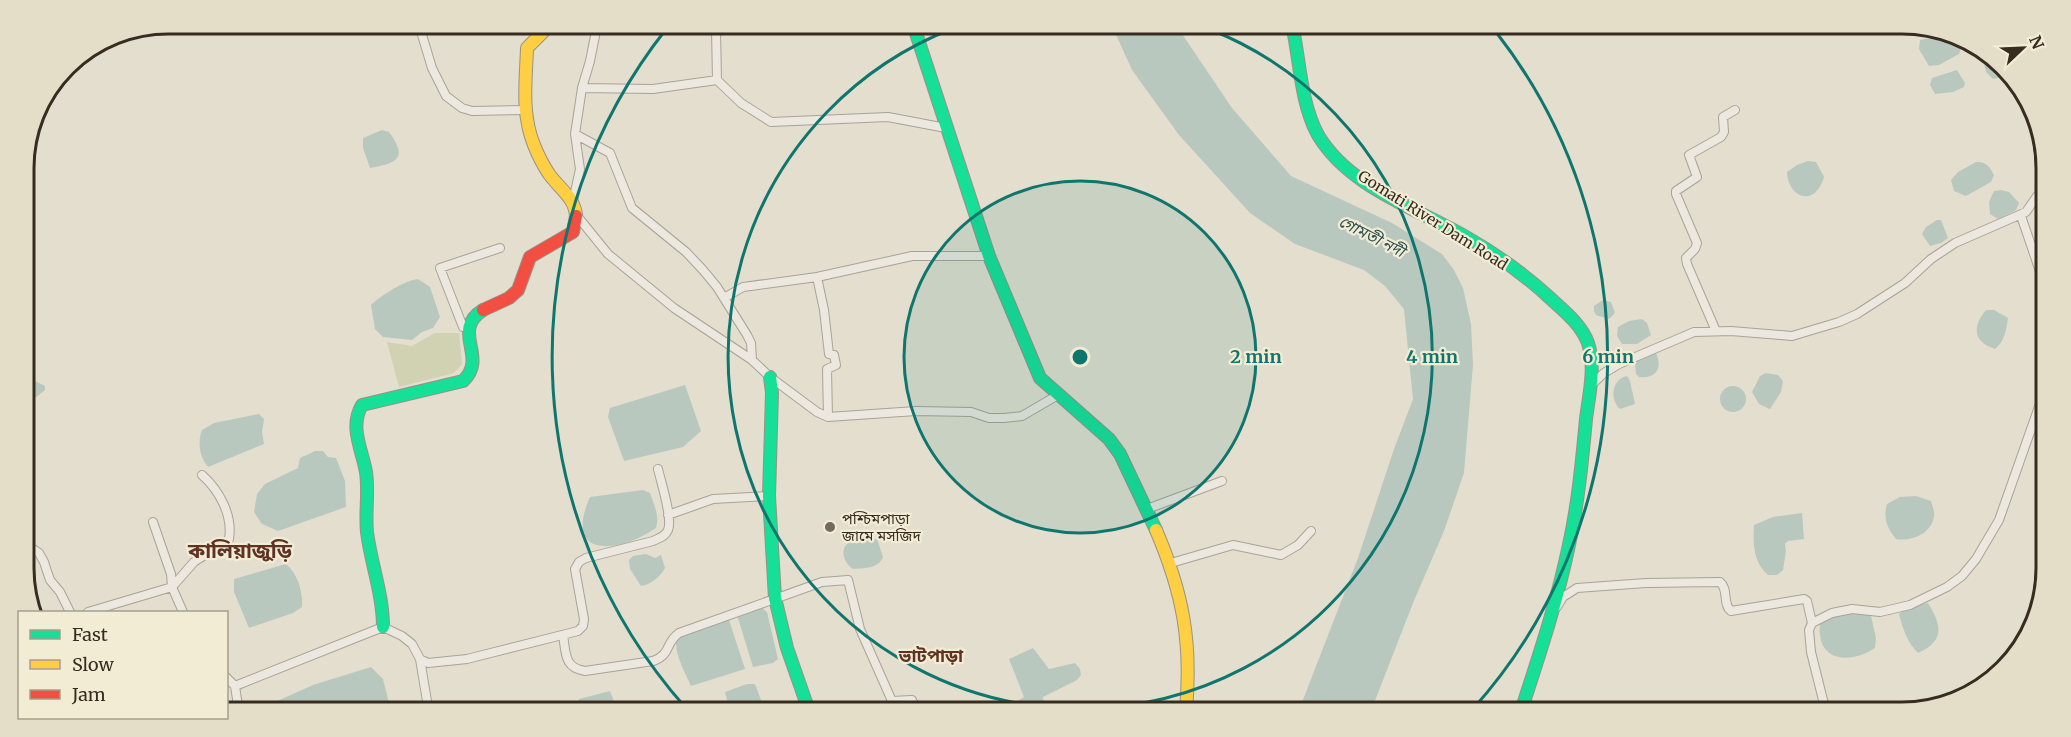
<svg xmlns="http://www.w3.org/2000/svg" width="2071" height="737" font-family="Merriweather,'Noto Sans Bengali',serif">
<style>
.green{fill:#d0d2b2}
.water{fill:#b9c8bf}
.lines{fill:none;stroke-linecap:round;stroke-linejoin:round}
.street-casing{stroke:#a8a397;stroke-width:10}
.fast-casing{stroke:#989286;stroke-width:14}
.slow-casing{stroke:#989286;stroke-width:14}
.jam-casing{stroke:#989286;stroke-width:14}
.street{stroke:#ece8df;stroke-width:8}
.fast{stroke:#16e098;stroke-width:12}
.slow{stroke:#ffcf43;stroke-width:12}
.jam{stroke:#f24e42;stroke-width:12}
.ring{fill:none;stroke:#0f766e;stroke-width:3}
.poi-dot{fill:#736a5d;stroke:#f3ecd5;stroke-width:2}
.labels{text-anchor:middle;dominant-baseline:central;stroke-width:4.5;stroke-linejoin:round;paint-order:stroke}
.street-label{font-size:15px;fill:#362c20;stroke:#f3ecd5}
.poi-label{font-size:15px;fill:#362c20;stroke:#f3ecd5;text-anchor:start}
.water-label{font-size:16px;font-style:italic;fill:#305454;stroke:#f3ecd5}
.quarter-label{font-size:18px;font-weight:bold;fill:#5f3323;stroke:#f3ecd5}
.district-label{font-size:21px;font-weight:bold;fill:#5f3323;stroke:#f3ecd5}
.rim{fill:none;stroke:#362c20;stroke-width:3}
.centre{fill:#0f766e;stroke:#f3ecd5;stroke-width:3}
.ring-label{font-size:18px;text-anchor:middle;font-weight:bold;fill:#0f766e;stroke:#f3ecd5;stroke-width:4.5;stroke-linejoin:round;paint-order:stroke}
</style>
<rect width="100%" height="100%" fill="#e3dece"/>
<!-- green -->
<path class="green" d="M435,333h24l3,31 -8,9 -55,14 -12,-45 25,4z"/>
<!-- water -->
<path class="water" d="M1113,28h65l54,80 59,68 101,47 50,31 12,16 9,18 8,36 2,41 -9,108 -20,58 -31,72 -42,108 -72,-1 59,-152 36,-109 19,-50 -9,-90 -19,-23 -21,-16 -69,-26 -45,-31 -71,-78 -47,-65z
M1951,34l10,14 -2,6 -20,11 -10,1 -10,-17 1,-9z
M1986,56l25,17 1,2 -19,4 -7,-7 -3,-13z
M1957,70l8,13 -1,4 -11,5 -18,2 -5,-9 2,-7z
M382,130l7,2c20,27 7,31 -19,36l-7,-20v-10z
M1808,161l8,1 8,15c-9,31 -36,21 -37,-5l10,-7z
M1976,162c10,-1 14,5 18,13l-3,7 -25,14 -12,-5 -3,-11 7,-8z
M2001,190l8,2 10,11 -3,7 -18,9 -8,-5 -1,-12 5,-11z
M1937,220h4l7,18 -7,5 -11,3 -8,-12 4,-7z
M418,279l12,8 10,30 -7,11 -11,4 -10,8 -29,-3 -8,-8 -4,-24c11,-10 32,-24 47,-26z
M1603,300l8,2 4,11 -6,6 -13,-4 -2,-4v-5z
M1986,310h8l14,8c-2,12 -3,23 -13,31 -22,-7 -23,-22 -9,-39z
M1642,319l5,4 4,12 -14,9h-15l-5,-8 1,-9 11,-6z
M1655,351c8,15 3,28 -16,26l-3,-3 -1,-10 5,-6z
M25,356c9,7 4,13 6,23l14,7v4l-11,9 -8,4z
M1766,373l12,2 5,6 -2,11 -11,17 -11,-5 -7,-12 8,-16z
M1627,376l3,5 5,23 -15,5c-11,-10 -8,-30 7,-33z
M685,385l16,46 -18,16 -59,14 -16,-44 2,-9z
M1720 399a13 13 0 1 1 26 0a13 13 0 1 1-26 0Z
M259,414l5,5 -2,13 2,12 -56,23c-8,-10 -11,-24 -6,-37l12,-7z
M315,451h8l5,6 8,1 9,23 1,26 -68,24 -16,-7 -8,-12 3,-18 8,-10 33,-16 2,-10z
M643,490l7,3c4,12 10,23 6,35 -36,25 -94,32 -66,-31z
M1916,496l15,5c1,4 4,11 3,15 -2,18 -24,26 -38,23 -9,-11 -13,-21 -9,-35l13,-7z
M1802,513l2,26 -16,2 -3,3 1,7 -3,19 -6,5h-9c-15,-13 -15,-31 -14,-50l19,-8z
M877,539l6,18c-5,12 -19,11 -30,12 -10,-7 -15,-22 -1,-28 7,-2 17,-1 25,-2z
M646,554l9,4 6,-3 4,13c-4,8 -15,17 -24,18l-11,-17 -1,-9 4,-4z
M286,564c12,10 17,28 16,43l-9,6 -44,15 -15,-36v-13z
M1928,603c13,21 18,38 -10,50 -11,-11 -15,-24 -19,-39l8,-6z
M759,605l8,7 11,47 -5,4 -20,4 -16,-52z
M1857,611l14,5 5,22 -1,10c-26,17 -59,13 -55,-24l10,-7z
M728,617l17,52 -54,17c-7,-16 -18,-33 -14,-51z
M1033,648l16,21 26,-6 5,6 1,6 -4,5 -34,17 1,11 -3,1h-36l19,-12 -15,-38z
M371,667l12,12 7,28 -124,-1 47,-21z
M747,684h8l9,24h-35l-4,-16z
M610,691l6,16h-38l1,-8z"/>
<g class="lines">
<defs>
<path id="street" d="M419,25l13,43 14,28 16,12 10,3 53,-1
M717,80l24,23 30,19 117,-5 58,11
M582,88l71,1 64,-9 -1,-50 3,-4
M575,134l35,19 22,55 54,44 17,18 14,17 30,48 4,8 1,17
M573,201l7,-32 -5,-35 7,-46 8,-27 7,-35
M2021,216l23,67
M578,217l30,37 66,54 78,52 18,17 47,35 11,5 88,-6 55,1 18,6h15l18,-2 36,-21
M724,298l19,-11 74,-10
M468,328l-5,-1 -23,-59 60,-20
M1716,331l-29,-67 -1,-6 9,-9 2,-6 -21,-49v-3l21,-14 -8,-22 32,-18 3,-5 -1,-15 12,-7
M1590,386l14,-13 15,-9 75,-32 37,-1 61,5 47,-14 18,-8 48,-31 26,-24 24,-16 71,-31 11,-16 8,-5
M828,417l-1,-48 9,-4 -2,-10 -5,-1 -5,-44 -7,-33 95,-21h77
M1147,509l75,-28
M668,515l45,-16 56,-3
M153,522l18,52 1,13 11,25
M26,544l13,9 5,9 6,18 10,12 10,20
M1171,563l62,-18 48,10 17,-10 13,-14
M1557,607l6,-10 14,-9 69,-5 74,-1c9,7 2,22 11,29l73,-12 3,2 5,22
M88,612l84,-25 22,-25 35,-23c4,-24 -10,-49 -27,-64
M563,635c3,18 1,33 22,36l68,-10c19,-7 11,-17 26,-28l143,-51 26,-2 12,49 32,72 20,-1 4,9
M420,659l8,48
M226,677l9,9 3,20
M235,686l148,-59 19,9 10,8 8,15 8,4 39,-4 111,-28 5,-5 1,-7 -9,-50 4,-7 7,-4 67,-17c6,-3 12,-4 15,-11 5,-11 -7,-48 -10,-61
M1826,712l-15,-60 -2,-22 3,-7 20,-10 20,-4 28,3 30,-7 37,-18 15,-11 14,-17 23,-39 43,-122"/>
<path id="fast" d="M914,27l75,229 51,122 69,61 11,15 36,76
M1293,29c7,34 8,75 25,106 31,52 98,73 148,102 30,17 59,38 84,61 14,13 31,26 38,45 8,24 1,52 -2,76 -4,43 -8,85 -17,126 -12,57 -30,111 -48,166
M770,377l2,16 -3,103 6,102 12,50 21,60
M383,627c0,-33 -12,-63 -16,-95 -2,-20 2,-40 -1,-60 -4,-23 -17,-45 -4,-67l101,-24c26,-24 -13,-50 20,-71"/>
<path id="slow" d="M549,26l-22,22c-1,33 -6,65 7,97 4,10 9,20 15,29 10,14 26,24 27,42
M1156,530c27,63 36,112 30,180"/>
<path id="jam" d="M483,310l26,-12 9,-8 12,-33 43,-25 3,-16"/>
</defs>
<!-- street casing -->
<use href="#street" class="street-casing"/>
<!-- fast casing -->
<use href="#fast" class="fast-casing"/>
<!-- slow casing -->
<use href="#slow" class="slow-casing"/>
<!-- jam casing -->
<use href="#jam" class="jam-casing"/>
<!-- street -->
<use href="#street" class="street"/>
<!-- fast -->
<use href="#fast" class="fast"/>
<!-- slow -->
<use href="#slow" class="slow"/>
<!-- jam -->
<use href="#jam" class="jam"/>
</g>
<!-- distance rings -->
<circle cx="1080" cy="357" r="176" fill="#0f766e" fill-opacity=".12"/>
<g class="ring">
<circle cx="1080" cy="357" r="176"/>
<path d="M1209 29A352 352 0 1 1 954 28"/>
<path d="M685 707A528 528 0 0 1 667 28M1496 32A528 528 0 0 1 1472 710"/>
</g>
<!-- markers -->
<circle class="poi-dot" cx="830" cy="527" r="6"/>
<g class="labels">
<!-- street labels -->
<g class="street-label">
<text transform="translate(1433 220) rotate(32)">Gomati River Dam Road</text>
</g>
<!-- poi labels -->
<g class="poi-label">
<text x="842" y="518">পশ্চিমপাড়া<tspan x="842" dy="17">জামে মসজিদ</tspan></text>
</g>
<!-- water labels -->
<g class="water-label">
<text transform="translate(1372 236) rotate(27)">গোমতী নদী</text>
</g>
<!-- quarter labels -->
<g class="quarter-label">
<text x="931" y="655">ভাটপাড়া</text>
</g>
<!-- district labels -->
<g class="district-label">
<text x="240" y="550">কালিয়াজুড়ি</text>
</g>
</g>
<!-- crop -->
<path d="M0 0H2071V737H0ZM168 34H1902A134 134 0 0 1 2036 168V568A134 134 0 0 1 1902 702H168A134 134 0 0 1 34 568V168A134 134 0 0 1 168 34Z" fill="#e4ddc7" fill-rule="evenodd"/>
<path class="rim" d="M168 34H1902A134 134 0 0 1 2036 168V568A134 134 0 0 1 1902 702H168A134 134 0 0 1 34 568V168A134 134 0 0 1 168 34Z"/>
<circle cx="1080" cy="357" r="9" class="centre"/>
<g class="ring-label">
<text x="1256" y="363">2 min</text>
<text x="1432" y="363">4 min</text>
<text x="1608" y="363">6 min</text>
</g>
<!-- legend -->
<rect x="18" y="611" width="210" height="108" fill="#f3ecd5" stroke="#a79f8d" stroke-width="1.5"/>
<rect x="30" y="630" width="30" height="9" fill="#16e098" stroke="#a79f8d" stroke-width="1.5"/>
<text x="72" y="641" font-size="18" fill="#362c20">Fast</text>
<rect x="30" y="660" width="30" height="9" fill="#ffcf43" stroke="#a79f8d" stroke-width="1.5"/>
<text x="72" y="671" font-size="18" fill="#362c20">Slow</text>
<rect x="30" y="690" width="30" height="9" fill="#f24e42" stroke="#a79f8d" stroke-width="1.5"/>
<text x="72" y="701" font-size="18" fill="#362c20">Jam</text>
<!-- north arrow -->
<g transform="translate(2023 48) rotate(67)" stroke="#f3ecd5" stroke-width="4.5" paint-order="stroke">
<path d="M0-4.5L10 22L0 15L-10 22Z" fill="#362c20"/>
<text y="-9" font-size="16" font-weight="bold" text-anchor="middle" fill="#362c20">N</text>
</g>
</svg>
